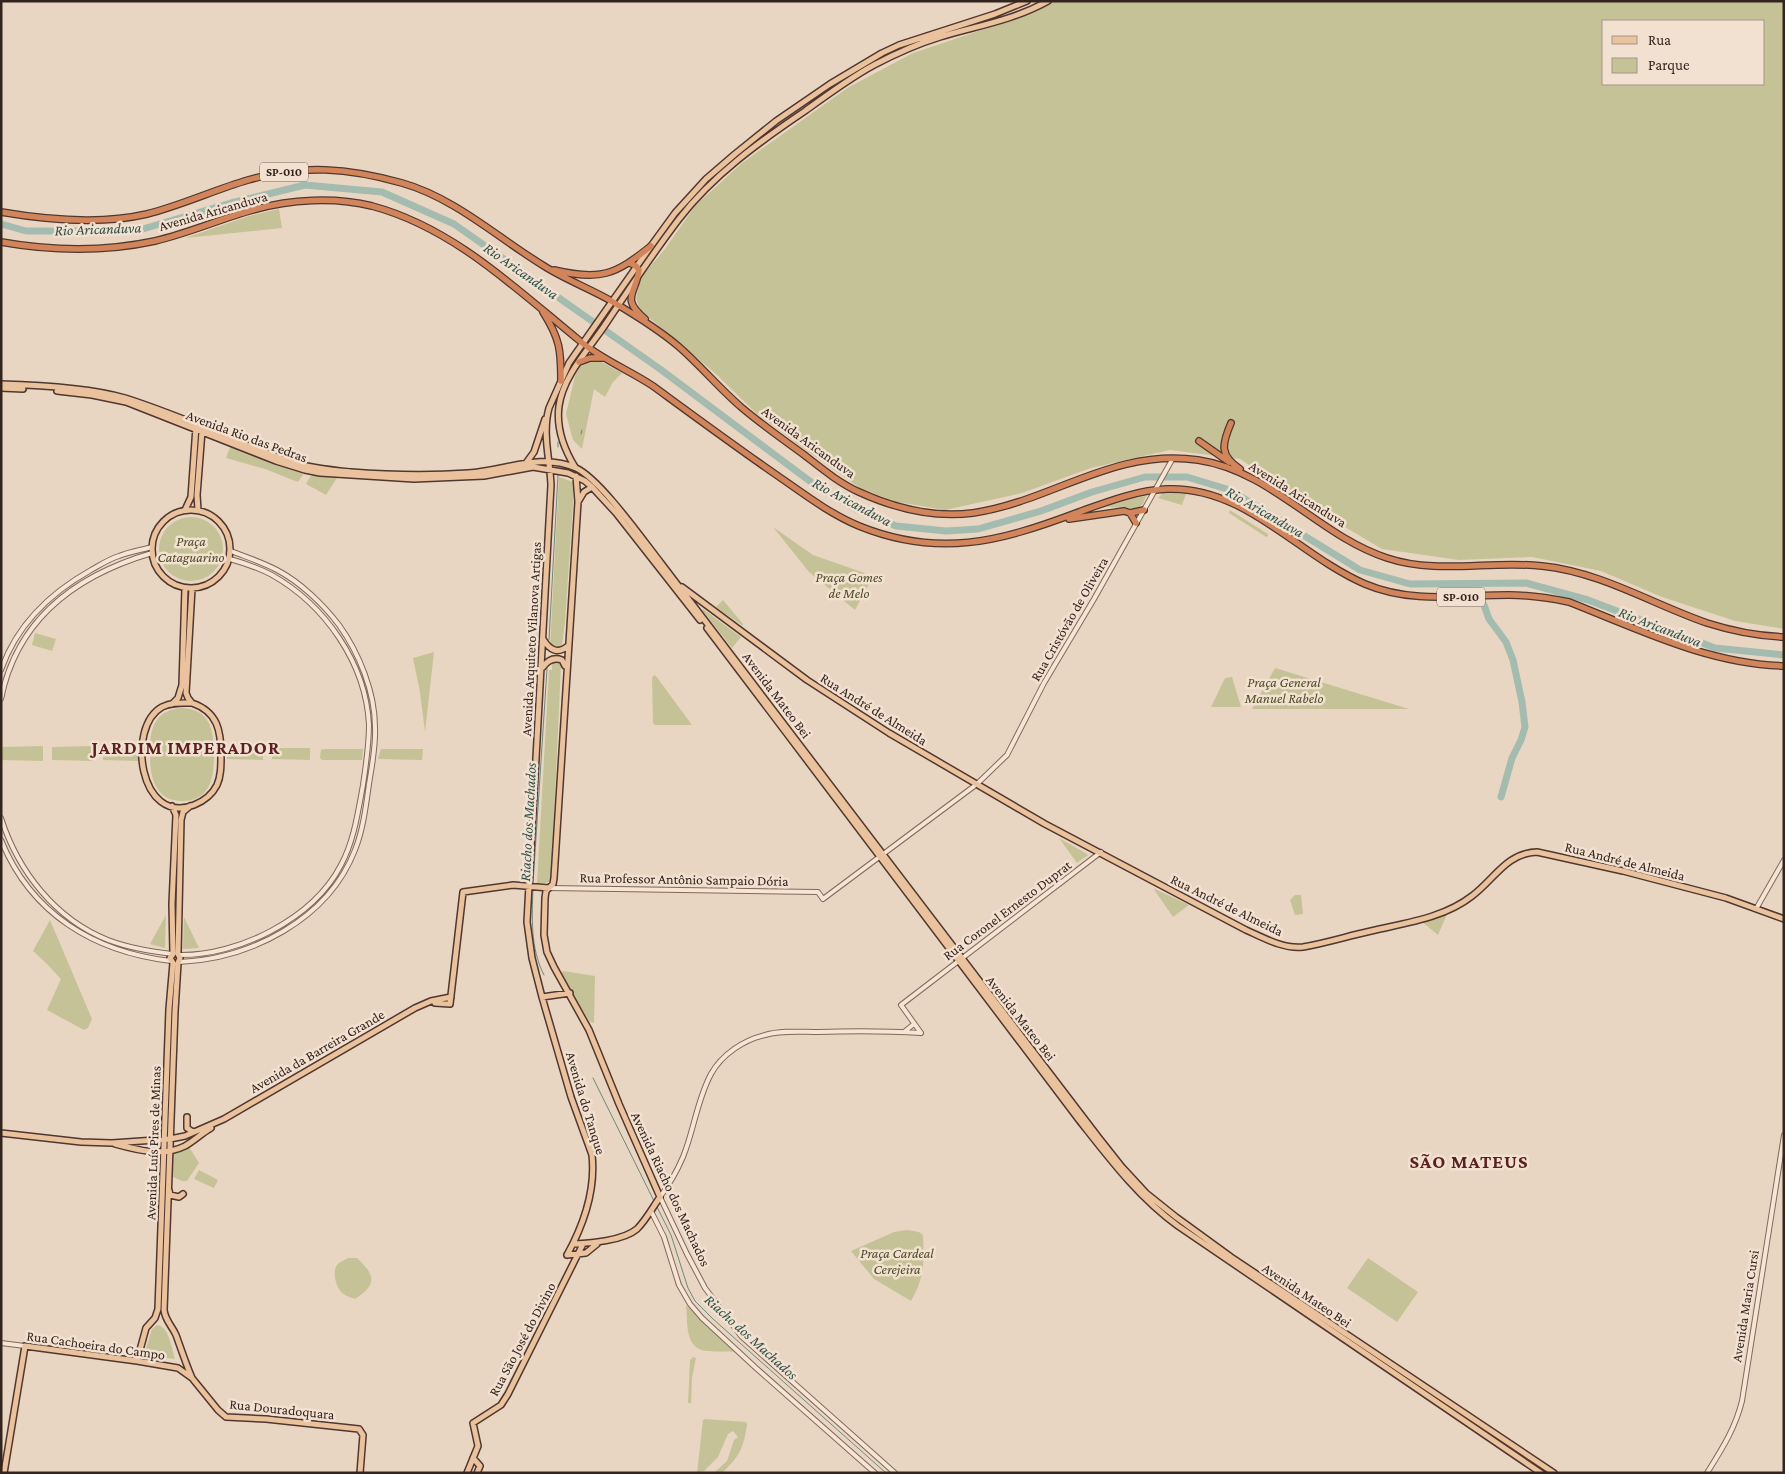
<svg xmlns="http://www.w3.org/2000/svg" width="1785" height="1474" font-family="'Crimson Pro',serif">
<style>
.green{fill:#c6c297;fill-rule:evenodd}
.lines{fill:none;stroke-linecap:round;stroke-linejoin:round}
.stream{stroke:#6c897c;stroke-width:1}
.river{stroke:#a4bcb0;stroke-width:7}
.minor-casing{stroke:#82685b;stroke-width:6}
.major-casing{stroke:#50372f;stroke-width:8}
.highway-casing{stroke:#50372f;stroke-width:8}
.minor{stroke:#f5e5d4;stroke-width:4}
.major{stroke:#eac29d;stroke-width:5}
.highway{stroke:#d2845a;stroke-width:5.5}
.labels{text-anchor:middle;dominant-baseline:central;stroke-width:5;stroke-linejoin:round;paint-order:stroke}
.shield{fill:#f2e1d1;stroke:#6c5d54;stroke-width:1}
.shield-label{font-size:12px;font-weight:bold;fill:#33241e}
.street-label{font-size:14px;fill:#33241e;stroke:#f2e1d1}
.park-label{font-size:14px;font-style:italic;fill:#4c4d26;stroke:#f2e1d1}
.water-label{font-size:15px;font-style:italic;fill:#2e5148;stroke:#f2e1d1}
.district-label{font-size:19px;font-weight:bold;letter-spacing:1px;fill:#5b2121;stroke:#f2e1d1}
</style>
<rect width="100%" height="100%" fill="#e9d6c2"/>
<!-- green -->
<path class="green" d="M1052,1h732v628l-49,-8 -73,-24 -61,-26 -69,-14 -73,3 -77,-11 -76,-45 -66,-45 -70,-9 -79,18 -69,25 -77,17 -48,-8 -36,-13 -58,-41 -47,-35 -40,-39 -76,-64 -4,-12 5,-21 24,-28 30,-43 47,-43 107,-76 64,-34 125,-42zM1604,21h160v63h-160z
M279,209l3,19 -97,10 64,-22z
M596,359l26,14 -9,9 -8,15 -11,-8 -12,60 -9,-9 -7,-26 9,-38 8,-14z
M230,447l7,1 33,15 34,10 -6,9 -33,-13 -39,-11z
M313,475l24,3 -11,17 -20,-11 4,-7z
M559,477l14,5v22l-8,118 -3,23 -6,4 -6,-2z
M1164,492l22,2 -4,11 -24,-7z
M1146,496l-3,8 -6,5 -30,-2 12,-6z
M1230,510l38,24v2l-2,1 -37,-24z
M159 549a32 32 0 1 1 64 0a32 32 0 1 1-64 0Z
M773,527l40,28 60,21 -18,34 -46,-38z
M723,600l20,24v2l-27,-19z
M703,609l38,28 -9,11 -30,-38z
M35,633l21,6 -4,12 -20,-6z
M434,652l-9,80 -5,-40 -7,-34z
M552,660l5,1 4,5 -10,215 -5,2h-9l12,-213h3z
M1275,668l134,41h-157z
M654,675l2,1 36,49h-37l-2,-2 -1,-45z
M1232,677l9,30h-30l14,-29z
M180,708c30,0 34,22 34,46 0,23 -3,47 -32,47 -26,0 -32,-23 -32,-44 -1,-23 2,-46 30,-49z
M43,746v15l-42,-1v-13z
M94,746v15l-42,-1v-13z
M103,748h36l-1,13 -35,-1z
M271,748h39v12l-38,-1z
M227,749h36v11l-36,-1z
M323,749h40l-1,11h-40l-2,-2 1,-8z
M381,749h42l-1,11 -44,-1z
M1059,838l28,16 1,1 -11,8z
M1153,888l36,17 -16,12z
M1295,895h6l2,19 -8,1 -5,-15z
M1448,912l-10,23 -17,-14z
M166,915l-1,33 -15,-4z
M184,917l15,31 -16,1z
M50,920l42,99 -4,9 -4,2 -37,-20 14,-31 -14,-15 -14,-13z
M563,971l32,5 -1,47 -4,-1 -4,-6 -25,-43z
M189,1147l10,16 -12,18h-5l-11,-5v-24z
M199,1170l19,10 -4,8 -20,-9z
M907,1230l12,2 4,3c1,28 2,41 -12,66l-37,-22 -23,-28 43,-19z
M348,1258h9c18,17 21,26 -2,41 -5,-2 -10,-3 -14,-7 -5,-6 -9,-20 -4,-27 2,-3 8,-5 11,-7z
M1368,1258l50,34 -21,30 -50,-34z
M686,1305l50,47c-9,-1 -18,0 -27,-1 -25,0 -21,-28 -23,-46z
M157,1325c12,1 15,24 18,34l-31,-4 8,-26z
M693,1357l3,1 -4,20 -1,25h-3l2,-43z
M705,1419l41,3 1,2c-3,24 -8,33 -25,49h-8l13,-12 7,-21 4,-3 -5,-6 -5,3 -10,23 -14,14 -7,2 6,-53z"/>
<g class="lines">
<!-- stream -->
<path class="stream" d="M581,434l1,-4
M558,447v-5
M549,640l9,-165
M533,884l14,-215
M533,888c-1,29 -3,60 11,87
M593,1078l61,123
M657,1207l14,28 17,53 7,13 18,18 173,154"/>
<!-- river -->
<path class="river" d="M1,224l25,7h110l95,-28 74,-18 77,7 72,32 206,145 159,119 37,21 40,17 50,5 32,-2 63,-18 51,-19 53,-15h42l43,13 130,80 50,14 116,-1 62,17 127,48 69,7
M1484,605l5,14 17,23 7,18 9,42 3,25 -4,13 -9,18 -11,39"/>
<defs>
<path id="minor" d="M1,670c16,-46 49,-77 90,-100 9,-5 18,-11 28,-14 10,-4 22,-6 33,-9
M1,699c16,-81 76,-124 151,-146
M1,818c17,53 54,101 107,122 21,8 42,11 64,14
M1,840c30,74 93,112 170,121
M549,888l269,4 5,7 154,-115 30,-29 37,-72 50,-84 79,-141
M1756,909l28,-49
M179,955c59,1 134,-36 162,-90 13,-24 17,-53 22,-80 3,-20 6,-40 6,-60 -3,-62 -44,-120 -97,-150 -13,-7 -28,-12 -42,-16
M179,962c71,-3 149,-42 176,-112 8,-20 11,-44 14,-66 3,-19 7,-38 6,-57 0,-35 -16,-74 -36,-102 -16,-21 -39,-43 -62,-55 -15,-8 -31,-13 -46,-19
M904,1032l10,-8
M921,1033l-20,-28 200,-153
M651,1211l13,26 15,48 11,19 12,14 54,50 119,105
M1,1343l24,3
M895,1473l-154,-137 -36,-48 -18,-34 -27,-57c9,-12 17,-26 23,-40 11,-27 14,-57 28,-83 11,-20 33,-34 54,-39 17,-5 36,-3 53,-3 35,-1 69,-1 103,1
M1707,1473c15,-24 28,-44 35,-72l42,-266"/>
<path id="major" d="M1,384c37,1 89,4 124,14 41,13 81,30 120,46 15,6 31,13 46,18 19,6 40,8 60,10 38,3 78,4 117,1 36,-2 73,-21 108,-5 24,11 67,72 85,95l438,575 23,29 24,26 30,24 55,40 323,216
M1,388l22,1
M57,391l35,4 34,7 150,59 29,9 15,3 94,6 70,-3 49,-9 35,6 17,8 7,6 24,26 84,107
M526,463l8,-11 11,-33
M575,467c-11,-18 -19,-39 -16,-61 4,-30 30,-57 46,-81 24,-36 48,-72 74,-106 34,-44 80,-77 126,-108 22,-16 45,-33 69,-46 21,-11 43,-21 66,-28 37,-11 74,-17 108,-36
M578,502l6,-10 8,-5
M152 549a39 39 0 1 1 78 0a39 39 0 1 1-78 0Z
M185,510l6,-13 5,-70
M198,510l-1,-15 5,-64
M682,587l125,93 82,53 156,91 201,106c18,8 37,19 57,17 23,-4 45,-11 68,-16 34,-8 73,-13 101,-35 22,-16 34,-43 65,-44l86,19 103,27 58,21
M192,588l-6,105 2,5 4,5
M707,628l372,492c30,38 59,77 99,106l363,247
M543,639c7,12 15,15 25,7
M543,667c5,-7 11,-10 19,-7l3,6
M192,703c26,9 29,28 29,52 0,11 0,21 -4,30 -5,10 -13,16 -23,20 -55,21 -68,-78 -32,-98 10,-5 20,-4 30,-4z
M172,704l6,-6 4,-13 3,-97
M190,806l-7,6 -2,8 -3,134 2,4 -2,5 -3,48 -11,299c1,10 8,16 12,25 5,14 10,29 16,43
M542,997l28,-4
M435,1003l15,1 13,-112 50,-7 36,3
M187,1117v11l6,4
M1,1133l80,9 31,1 58,-4 15,-3 39,-17 191,-111 16,-7 20,-4
M115,1144c22,6 48,13 70,2 9,-5 17,-13 26,-18
M169,1190l1,5 9,2 4,-3
M573,1244c17,-1 50,-3 64,-15 9,-9 16,-22 23,-32l-41,-93 -30,-74 -35,-63 -7,-15 -3,-17 1,-37 1,-7 7,-7 1,-6 24,-376 -2,-26
M567,1255c17,-31 29,-64 25,-100l-21,-58 -29,-100 -10,-39 -5,-36 24,-437c-1,-25 -9,-52 -2,-77l20,-45 82,-117 24,-33 31,-34 29,-25 41,-33 54,-37 52,-31 17,-8 96,-31 32,-13
M567,1255l19,-2 11,-9
M137,1361l9,-33 9,-10 3,-9 11,-300 4,-46 -3,-5 3,-4 -1,-50 4,-89 -4,-9
M473,1458l7,8 -3,7
M4,1473l21,-127 112,15 41,7 14,10 26,32 8,7 40,2 93,10 4,6 -3,38
M467,1473l11,-27 -5,-23 28,-18 7,-11 75,-150"/>
<path id="highway" d="M1,212c47,8 99,13 146,2 35,-9 67,-24 101,-34 54,-16 101,-12 154,3 53,15 96,55 142,83 22,14 47,23 69,36 22,13 45,27 65,44 22,19 41,42 63,61 20,17 41,32 62,47 18,14 36,29 56,38 35,16 75,26 114,21 80,-12 140,-65 225,-53 74,11 121,76 189,98 51,17 103,2 155,8 59,6 110,38 165,57 25,8 51,13 77,14
M1,242c51,9 103,10 154,-1 34,-8 65,-22 98,-31 37,-11 82,-13 119,-4 82,22 144,83 208,135 21,18 49,29 73,45 41,30 83,61 125,90 26,18 52,38 81,50 79,32 140,16 217,-13 28,-10 60,-23 91,-24 78,-3 131,66 198,95 47,20 95,11 144,11 20,0 40,3 60,7 69,27 139,62 215,64
M630,263l6,3 3,4c-3,24 -19,28 6,49
M554,270c46,11 61,5 97,-24
M543,312c17,27 18,38 18,69
M579,362l11,-4h13
M1231,423c-9,21 -12,32 9,46
M1199,441l30,21
M1130,513l14,-3
M1069,519l55,-8 6,2 6,10"/>
</defs>
<!-- minor casing -->
<use href="#minor" class="minor-casing"/>
<!-- major casing -->
<use href="#major" class="major-casing"/>
<!-- highway casing -->
<use href="#highway" class="highway-casing"/>
<!-- minor -->
<use href="#minor" class="minor"/>
<!-- major -->
<use href="#major" class="major"/>
<!-- highway -->
<use href="#highway" class="highway"/>
</g>
<g class="labels">
<!-- shield labels -->
<g class="shield">
<rect x="260" y="162.5" width="48" height="19" rx="4"/>
<rect x="1437" y="587.5" width="48" height="19" rx="4"/>
</g>
<g class="shield-label">
<text x="284" y="172">SP-010</text>
<text x="1461" y="597">SP-010</text>
</g>
<!-- street labels -->
<g class="street-label">
<text transform="translate(213 211) rotate(-16)">Avenida Aricanduva</text>
<text transform="translate(247 436) rotate(20)">Avenida Rio das Pedras</text>
<text transform="translate(809 442) rotate(36)">Avenida Aricanduva</text>
<text transform="translate(1298 494) rotate(32)">Avenida Aricanduva</text>
<text transform="translate(1069 619) rotate(-60)">Rua Cristóvão de Oliveira</text>
<text transform="translate(531 639) rotate(-87)">Avenida Arquiteto Vilanova Artigas</text>
<text transform="translate(777 695) rotate(53)">Avenida Mateo Bei</text>
<text transform="translate(874 709) rotate(32)">Rua André de Almeida</text>
<text transform="translate(1625 861) rotate(14)">Rua André de Almeida</text>
<text transform="translate(684 879) rotate(1)">Rua Professor Antônio Sampaio Dória</text>
<text transform="translate(1227 905) rotate(26)">Rua André de Almeida</text>
<text transform="translate(1007 910) rotate(-37)">Rua Coronel Ernesto Duprat</text>
<text transform="translate(1021 1018) rotate(52)">Avenida Mateo Bei</text>
<text transform="translate(317 1051) rotate(-30)">Avenida da Barreira Grande</text>
<text transform="translate(586 1103) rotate(73)">Avenida do Tanque</text>
<text transform="translate(153 1143) rotate(-88)">Avenida Luís Pires de Minas</text>
<text transform="translate(671 1189) rotate(65)">Avenida Riacho dos Machados</text>
<text transform="translate(1307 1295) rotate(34)">Avenida Mateo Bei</text>
<text transform="translate(1745 1306) rotate(-81)">Avenida Maria Cursi</text>
<text transform="translate(522 1339) rotate(-62)">Rua São José do Divino</text>
<text transform="translate(96 1345) rotate(8)">Rua Cachoeira do Campo</text>
<text transform="translate(282 1409) rotate(6)">Rua Douradoquara</text>
</g>
<!-- park labels -->
<g class="park-label">
<text x="191" y="541">Praça<tspan x="191" dy="16">Cataguarino</tspan></text>
<text x="849" y="577">Praça Gomes<tspan x="849" dy="16">de Melo</tspan></text>
<text x="1284" y="682">Praça General<tspan x="1284" dy="16">Manuel Rabelo</tspan></text>
<text x="897" y="1253">Praça Cardeal<tspan x="897" dy="16">Cerejeira</tspan></text>
</g>
<!-- water labels -->
<g class="water-label">
<text transform="translate(98 229) rotate(-2)">Rio Aricanduva</text>
<text transform="translate(521 271) rotate(35)">Rio Aricanduva</text>
<text transform="translate(852 502) rotate(28)">Rio Aricanduva</text>
<text transform="translate(1265 512) rotate(30)">Rio Aricanduva</text>
<text transform="translate(1660 627) rotate(21)">Rio Aricanduva</text>
<text transform="translate(528 822) rotate(-87)">Riacho dos Machados</text>
<text transform="translate(751 1337) rotate(42)">Riacho dos Machados</text>
</g>
<!-- district labels -->
<g class="district-label">
<text x="186" y="747">JARDIM IMPERADOR</text>
<text x="1469" y="1161">SÃO MATEUS</text>
</g>
</g>
<!-- border -->
<rect width="1785" height="1474" fill="none" stroke="#33241e" stroke-width="5"/>
<!-- legend -->
<rect x="1602" y="20" width="162" height="65" fill="#f2e1d1" stroke="#a69589"/>
<rect x="1612" y="36" width="25" height="8" fill="#eac29d" stroke="#a69589"/>
<text x="1648" y="45" font-size="15" fill="#33241e">Rua</text>
<rect x="1612" y="58" width="25" height="15" fill="#c6c297" stroke="#a69589"/>
<text x="1648" y="70" font-size="15" fill="#33241e">Parque</text>
</svg>
